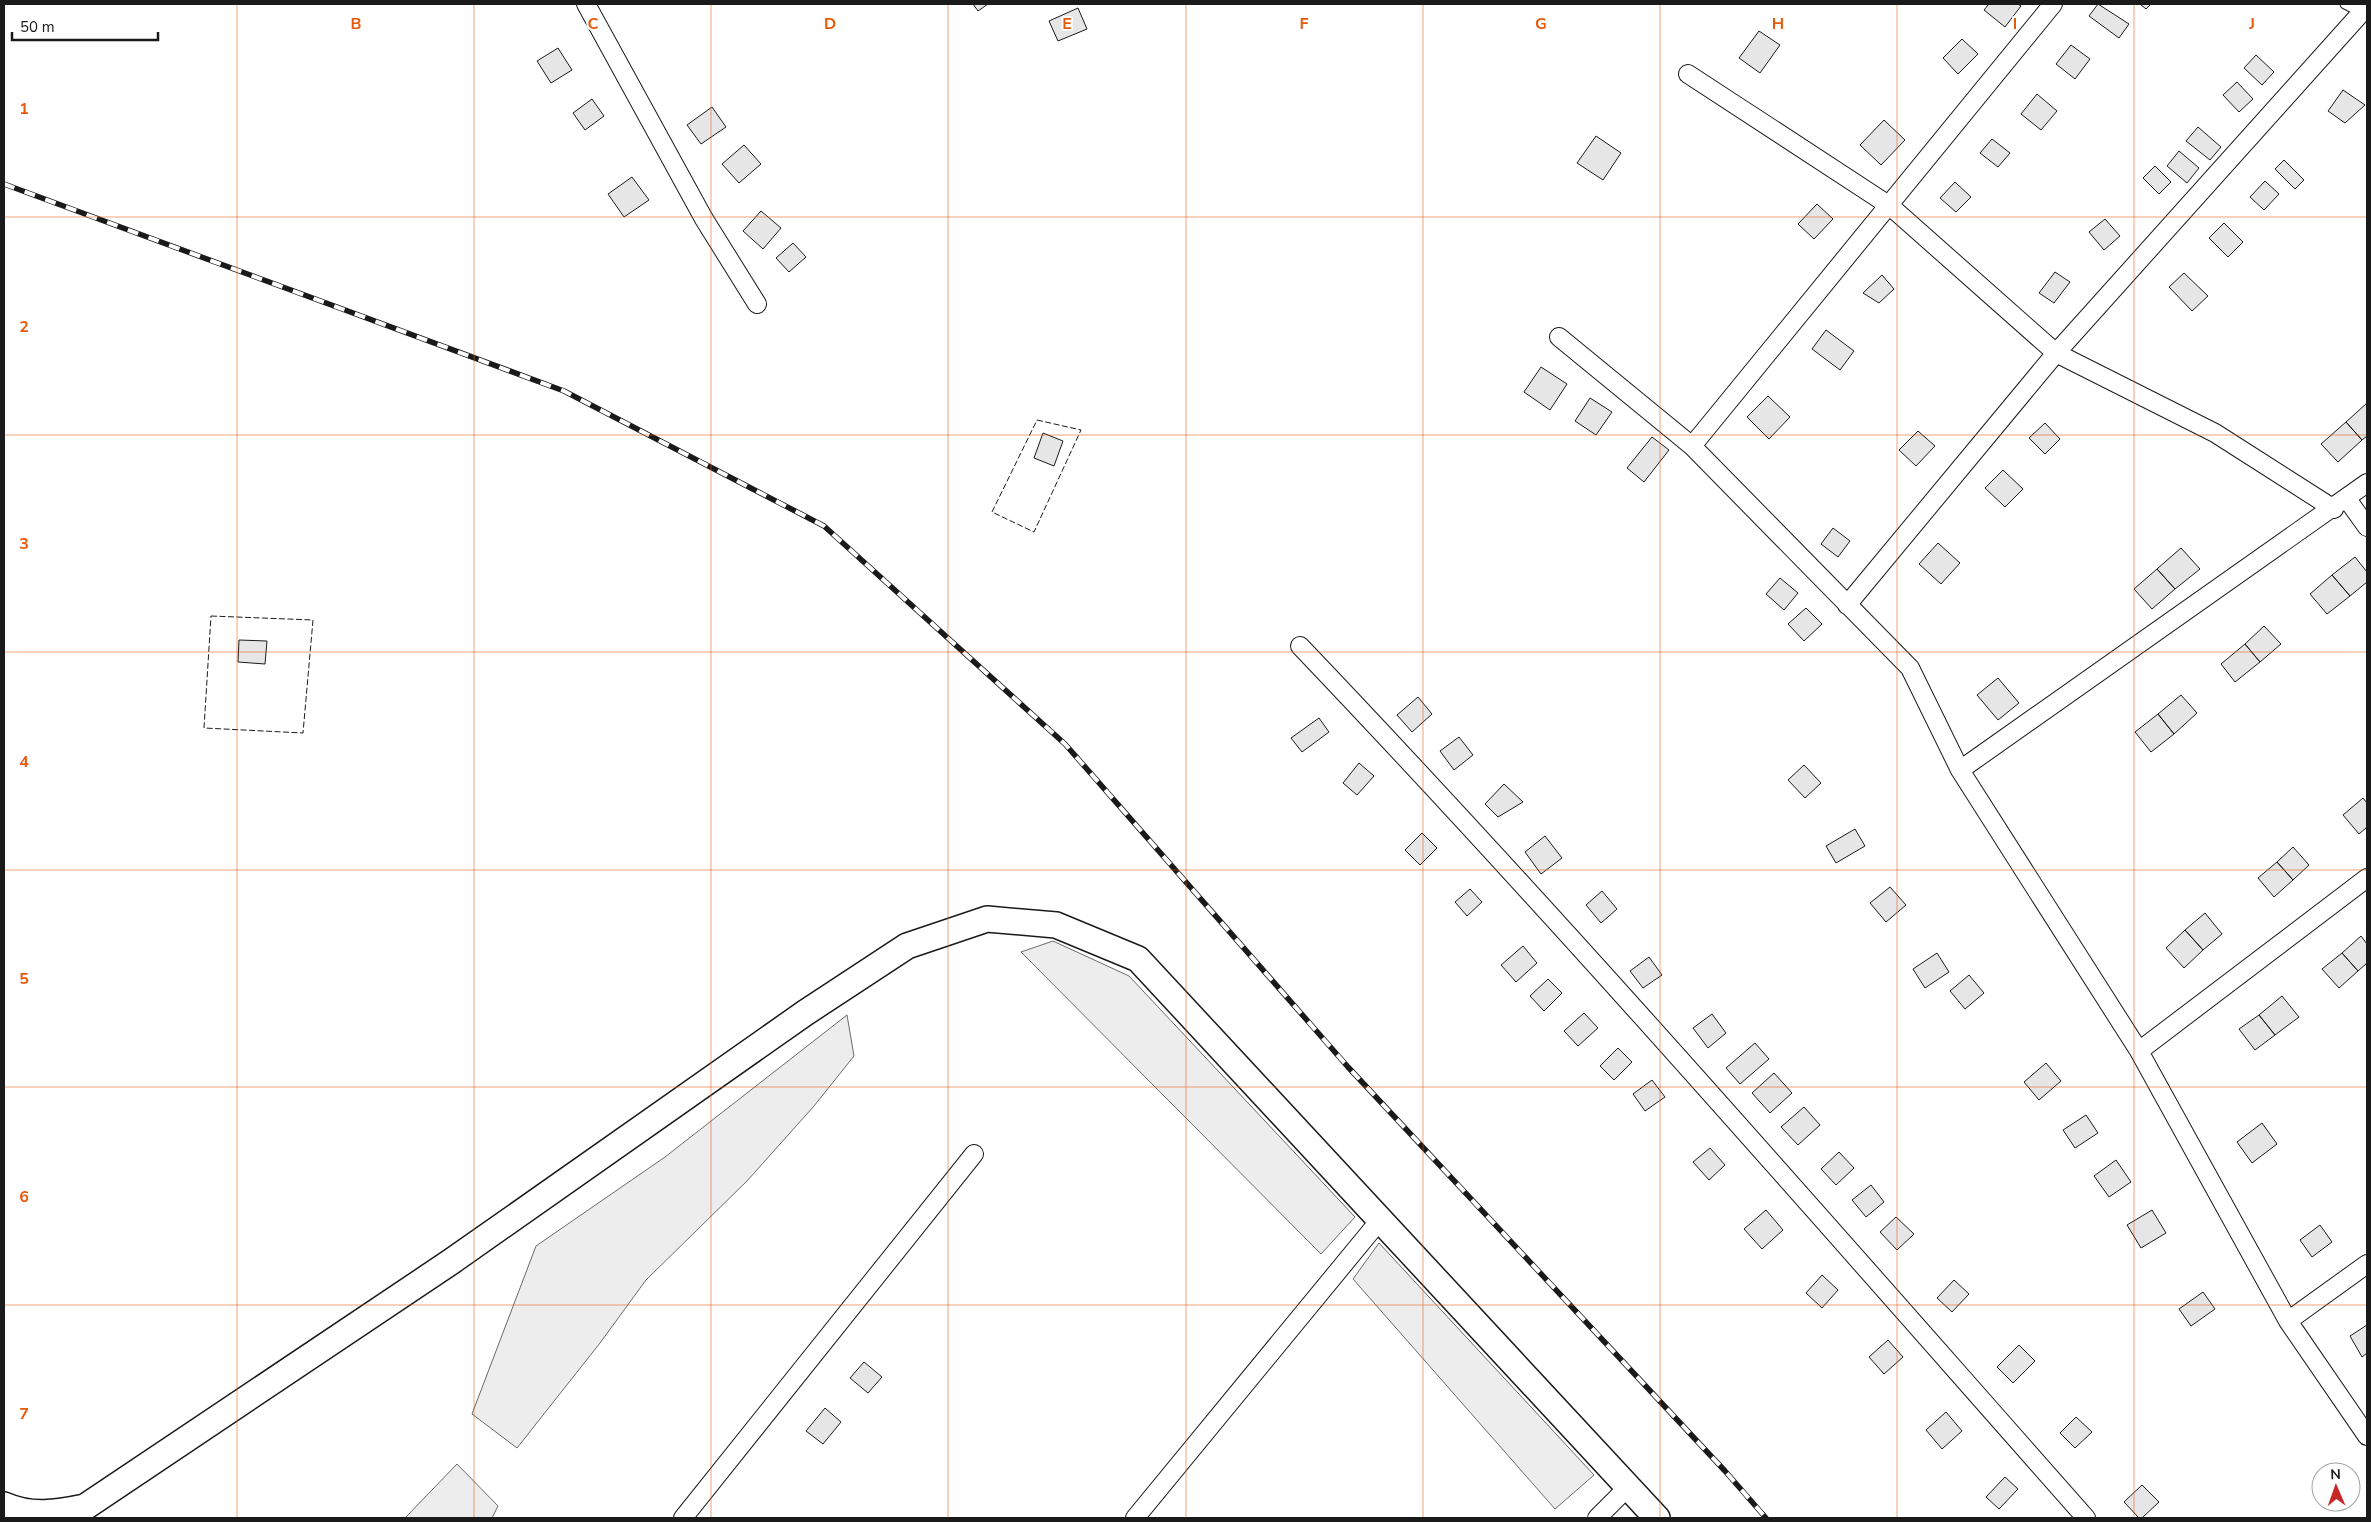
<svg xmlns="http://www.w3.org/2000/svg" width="2371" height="1522" font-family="'Nunito Sans',sans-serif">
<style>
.built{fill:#ededed;stroke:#6a6a6a}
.building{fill:#e6e6e6;stroke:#1a1a1a}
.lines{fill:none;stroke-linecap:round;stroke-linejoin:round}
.lane-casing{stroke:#1a1a1a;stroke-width:11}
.street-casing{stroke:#1a1a1a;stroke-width:20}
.secondary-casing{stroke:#1a1a1a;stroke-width:28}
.lane{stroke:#fff;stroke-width:9}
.street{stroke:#fff;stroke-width:18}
.secondary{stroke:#fff;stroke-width:25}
.rail-casing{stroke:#1a1a1a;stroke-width:5.5}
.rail{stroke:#fff;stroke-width:4;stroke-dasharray:11;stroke-linecap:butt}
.fence{stroke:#1a1a1a;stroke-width:1;stroke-dasharray:6 2.5;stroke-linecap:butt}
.grid{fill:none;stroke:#e8590c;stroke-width:1;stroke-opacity:0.55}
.grid-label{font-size:16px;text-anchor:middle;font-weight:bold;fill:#e8590c;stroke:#fff;stroke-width:4;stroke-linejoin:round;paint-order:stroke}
</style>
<rect width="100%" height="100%" fill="#fff"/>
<!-- built -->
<path class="built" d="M1053,941l76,35 226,241 -34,37 -300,-302z
M847,1015l7,41 -40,50 -67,75 -101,99 -46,63 -83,105 -45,-34 64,-168 129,-89z
M1379,1243l215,232 -39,34 -202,-230z
M457,1464l41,42 -6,12h-87z"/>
<!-- building -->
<path class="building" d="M973,4h15l-10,7z
M1989,4h29l3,2 -16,21 -21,-17z
M2098,4l31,20 -10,14 -30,-22z
M2140,4h11l-5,5z
M1078,8l9,21 -29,12 -9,-20z
M1759,31l21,14 -20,28 -21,-15z
M1962,39l16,15 -20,20 -15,-16z
M2071,45l19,14 -15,20 -19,-15z
M558,48l14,22 -21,13 -14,-22z
M2256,55l18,17 -12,13 -18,-17z
M2237,82l16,17 -14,13 -16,-17z
M2343,90l22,15 -20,18 -17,-12z
M2037,94l20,17 -16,19 -20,-16z
M592,99l12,17 -19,14 -12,-17z
M712,107l14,20 -25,17 -14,-19z
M1884,120l21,20 -24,25 -21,-20z
M2198,127l23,20 -11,13 -24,-19z
M1596,136l25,17 -18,27 -26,-17z
M1992,139l18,14 -12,14 -18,-14z
M744,145l17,19 -22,19 -17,-19z
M2179,151l20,17 -12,15 -20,-17z
M2284,160l20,20 -9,9 -20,-20z
M2155,166l16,16 -12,12 -16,-16z
M632,177l17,23 -25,17 -16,-23z
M2265,181l14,13 -15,16 -14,-13z
M1955,182l16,15 -15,15 -16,-14z
M1817,204l16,15 -19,20 -16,-15z
M761,211l20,17 -18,21 -20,-18z
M2105,219l15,17 -16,14 -15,-18z
M2224,223l19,19 -15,15 -19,-19z
M793,243l13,14 -17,15 -13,-14z
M2055,272l15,10 -16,21 -15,-10z
M2184,273l24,23 -16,15 -23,-24z
M1882,275l12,14 -15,14 -16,-10z
M1826,330l28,21 -14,19 -28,-21z
M1541,367l26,17 -17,26 -26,-18z
M1768,396l22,21 -21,22 -22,-22z
M1590,398l22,14 -16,23 -21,-14z
M2367,403v33l-5,4 -16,-18z
M2346,422l16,18 -24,22 -17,-18z
M2045,423l15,16 -15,15 -16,-16z
M1918,431l17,15 -19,20 -17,-16z
M1043,433l20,8 -9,25 -20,-8z
M1652,437l17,13 -25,32 -17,-14z
M2003,470l20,19 -18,18 -20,-19z
M1833,528l17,13 -12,16 -17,-13z
M1938,543l22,20 -19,21 -22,-20z
M2181,548l19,21 -25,20 -18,-20z
M2355,557l12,15v10l-17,14 -18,-21z
M2157,569l18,20 -23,20 -18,-20z
M2332,575l18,21 -23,18 -17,-20z
M1780,578l18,15 -14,17 -18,-16z
M1806,608l16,16 -18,17 -16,-17z
M2264,626l17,18 -21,18 -15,-18z
M239,640l28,1 -2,23 -27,-2z
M2245,644l15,18 -25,20 -14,-18z
M1998,678l21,25 -21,17 -21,-25z
M2181,695l16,18 -23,21 -16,-20z
M1418,697l14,17 -20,18 -15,-17z
M2158,714l16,20 -23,18 -16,-20z
M1319,718l10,14 -27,20 -11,-14z
M1459,737l14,18 -19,15 -14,-19z
M1359,763l15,13 -17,19 -14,-12z
M1804,765l17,18 -16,15 -17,-18z
M1504,784l19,18 -25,15 -13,-13z
M2363,798l4,5v24l-8,7 -16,-19z
M1855,829l10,17 -29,17 -10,-17z
M1422,833l15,15 -17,17 -15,-15z
M1545,836l17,22 -21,16 -16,-22z
M2293,847l16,18 -16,15 -16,-18z
M2277,862l16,18 -19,17 -16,-19z
M1890,887l16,18 -20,17 -16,-19z
M1470,889l12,13 -15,14 -12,-14z
M1602,891l15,18 -16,14 -15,-18z
M2205,913l17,21 -19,16 -18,-20z
M2185,930l18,20 -19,18 -18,-20z
M2361,936l6,8v19l-9,8 -16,-18z
M1523,946l14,17 -21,19 -15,-17z
M1937,953l12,19 -24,16 -12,-19z
M2342,953l16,18 -19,17 -17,-19z
M1649,957l13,18 -19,13 -13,-17z
M1969,975l15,18 -19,16 -15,-18z
M1548,979l14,14 -18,18 -14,-15z
M2282,996l17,21 -24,18 -16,-20z
M1584,1013l14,15 -20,18 -14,-15z
M1712,1014l14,19 -18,15 -15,-20z
M2259,1015l16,20 -20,15 -16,-21z
M1755,1043l14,16 -29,25 -14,-16z
M1618,1048l14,14 -18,18 -14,-14z
M2046,1063l15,18 -22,19 -15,-18z
M1774,1073l18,20 -22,20 -18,-20z
M1652,1080l13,17 -20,14 -12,-17z
M1804,1107l16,18 -22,20 -17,-18z
M2086,1115l12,18 -23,15 -12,-18z
M2262,1123l15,21 -25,19 -15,-21z
M1710,1148l15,17 -16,15 -16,-18z
M1839,1152l15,16 -18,17 -15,-16z
M2116,1160l15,22 -22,15 -15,-21z
M1871,1185l13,17 -18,15 -14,-17z
M1766,1210l17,20 -21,19 -18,-20z
M2152,1210l14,23 -25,15 -14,-23z
M1896,1217l18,17 -17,16 -17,-18z
M2320,1225l12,17 -20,15 -12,-17z
M1822,1275l16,15 -16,18 -16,-15z
M1954,1280l15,14 -17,18 -15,-14z
M2203,1292l12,17 -24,17 -12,-17z
M2367,1325v28l-5,4 -12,-21z
M1888,1340l15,17 -19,17 -15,-17z
M2019,1345l16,16 -22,22 -16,-16z
M864,1362l18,15 -14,16 -18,-15z
M825,1408l16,14 -18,22 -17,-13z
M1946,1412l16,19 -20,18 -16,-19z
M2076,1417l16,15 -17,16 -15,-15z
M2005,1477l13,12 -19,20 -13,-12z
M2142,1485l17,17 -17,16h-3l-15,-16z"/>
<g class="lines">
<defs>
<path id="lane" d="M2345,4l18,9"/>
<path id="street" d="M586,4l118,215 53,85
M1688,74l202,132 166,147 159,80 119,76
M1559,337l133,109 218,222 50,102 179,281 149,270 79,115
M1692,446l361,-442
M2347,499l20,28
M1847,605l209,-252 306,-341
M1300,646c270,283 527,579 786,872
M1960,770l407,-287
M2139,1051l228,-173
M2288,1321l79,-57
M683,1518l291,-364
M1135,1518l245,-298
M1597,1518l31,-31"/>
<path id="secondary" d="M4,1505c27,12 52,8 81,2l367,-246 353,-248 102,-67 80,-27 69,6 82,34 519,559"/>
</defs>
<!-- lane casing -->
<use href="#lane" class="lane-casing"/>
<!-- street casing -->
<use href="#street" class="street-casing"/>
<!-- secondary casing -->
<use href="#secondary" class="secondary-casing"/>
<!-- lane -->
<use href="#lane" class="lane"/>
<!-- street -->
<use href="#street" class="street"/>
<!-- secondary -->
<use href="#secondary" class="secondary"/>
<defs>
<path id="rail" d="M4,184l560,207 260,135 241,218 283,323 377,404 41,47"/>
</defs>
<!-- rail casing -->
<use href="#rail" class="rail-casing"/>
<!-- rail -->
<use href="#rail" class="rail"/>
<!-- fence -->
<path class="fence" d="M1037,420l44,10 -47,102 -42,-20z
M211,616l102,4 -10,113 -99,-5z"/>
</g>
<!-- grid -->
<path class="grid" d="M237,4v1514M474,4v1514M711,4v1514M948,4v1514M1186,4v1514M1423,4v1514M1660,4v1514M1897,4v1514M2134,4v1514M4,217h2363M4,435h2363M4,652h2363M4,870h2363M4,1087h2363M4,1305h2363"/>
<g class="grid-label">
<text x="356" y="29">B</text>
<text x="593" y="29">C</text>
<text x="830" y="29">D</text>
<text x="1067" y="29">E</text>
<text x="1304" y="29">F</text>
<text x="1541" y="29">G</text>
<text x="1778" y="29">H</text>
<text x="2015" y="29">I</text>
<text x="2252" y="29">J</text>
<text x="24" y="114">1</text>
<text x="24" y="332">2</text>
<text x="24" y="549">3</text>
<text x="24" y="767">4</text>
<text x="24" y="984">5</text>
<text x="24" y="1202">6</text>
<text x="24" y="1419">7</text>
</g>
<!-- border -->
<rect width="2371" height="1522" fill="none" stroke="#1a1a1a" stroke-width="10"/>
<!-- north arrow -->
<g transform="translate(2336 1487) rotate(358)"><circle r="24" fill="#ffffff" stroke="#a3a3a3"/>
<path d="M0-4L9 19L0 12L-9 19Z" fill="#c62828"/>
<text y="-8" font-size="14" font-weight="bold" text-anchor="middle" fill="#1a1a1a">N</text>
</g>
<!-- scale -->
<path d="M12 32v8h146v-8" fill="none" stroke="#1a1a1a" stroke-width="2.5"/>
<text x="20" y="32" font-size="15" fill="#1a1a1a" stroke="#ffffff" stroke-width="4" paint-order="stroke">50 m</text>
</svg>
